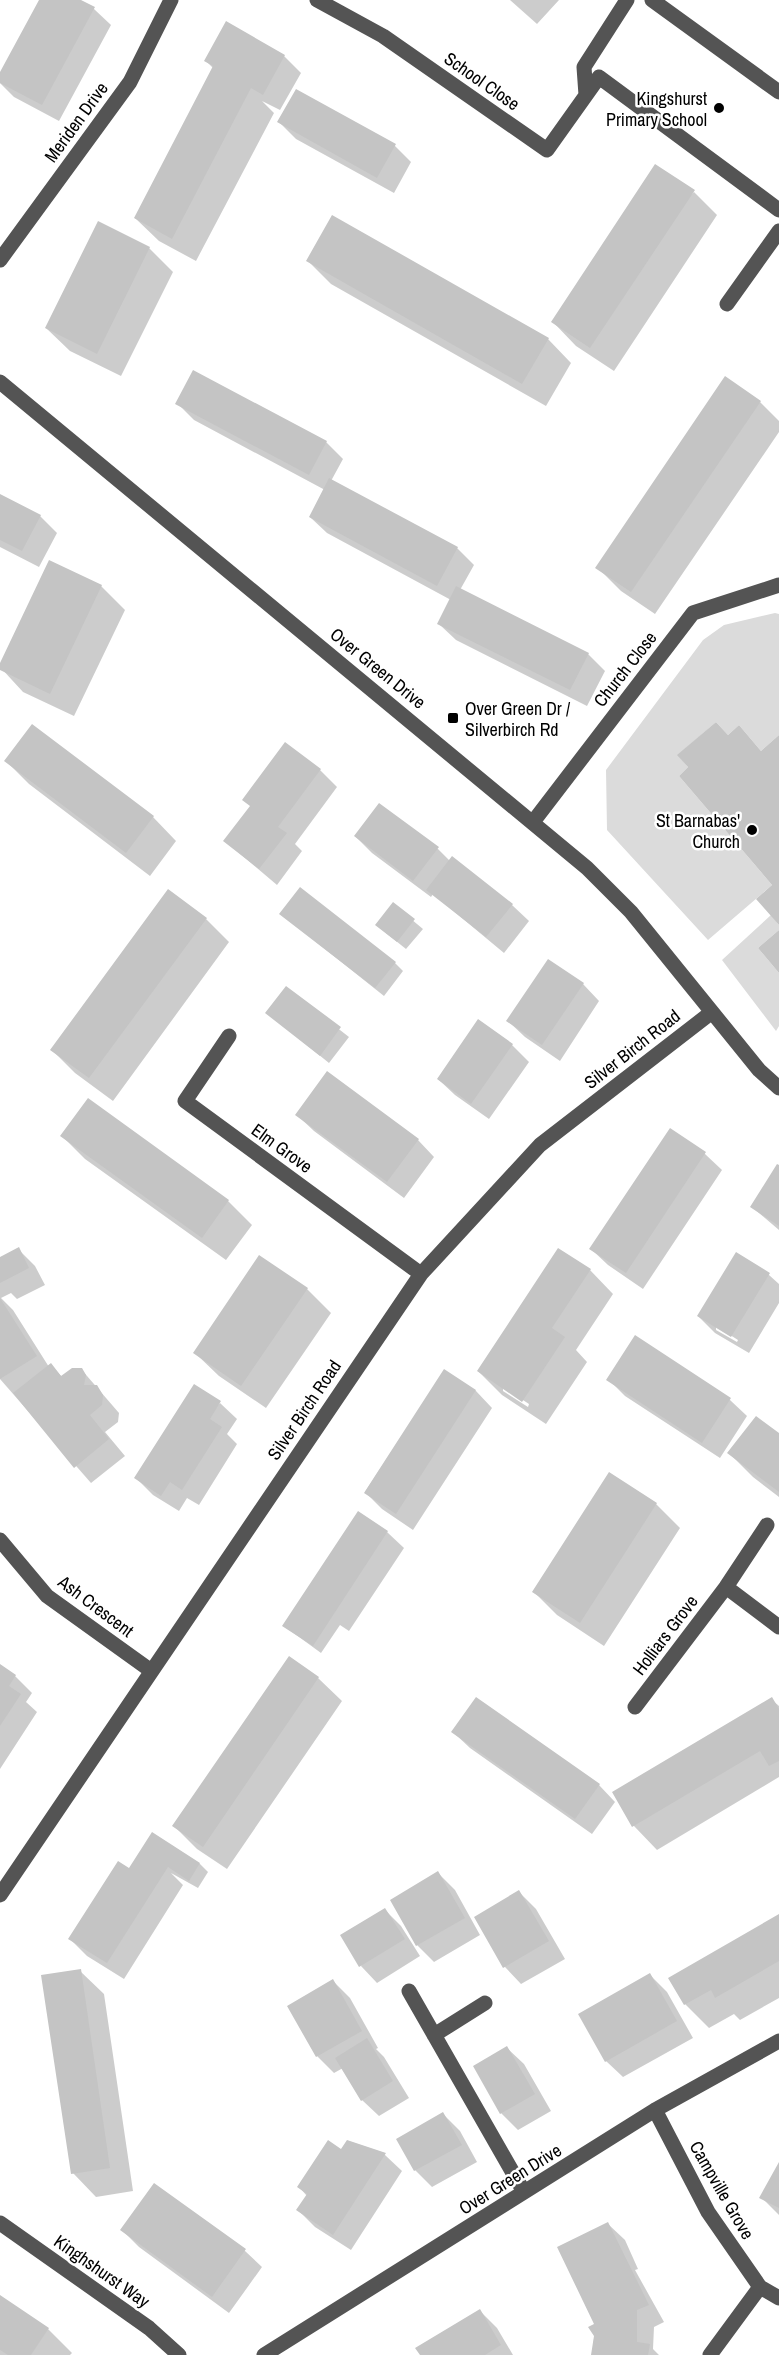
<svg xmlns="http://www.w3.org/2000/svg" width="779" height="2355" font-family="'Archivo Narrow',sans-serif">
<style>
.green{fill:#dbdbdb}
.shadow{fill:#0003;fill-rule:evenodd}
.building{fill:#c4c4c4}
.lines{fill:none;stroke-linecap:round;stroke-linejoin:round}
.minor{stroke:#545454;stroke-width:15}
.poi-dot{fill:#000;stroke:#fff;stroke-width:2}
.labels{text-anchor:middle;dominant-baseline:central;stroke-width:5;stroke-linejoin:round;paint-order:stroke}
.street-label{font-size:18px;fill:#000;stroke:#fff}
.poi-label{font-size:18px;fill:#000;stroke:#fff;text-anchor:end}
</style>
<rect width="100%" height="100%" fill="#fff"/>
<!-- green -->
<path class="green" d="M775,613l4,1v121l-18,16 -22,-26 -11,10 -12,-13 -38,33 10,12 -9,9 93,109 -64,55 -101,-110 -1,-60 97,-130 21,-15z
M771,915l8,10v5l-21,18 21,25v53l-3,5 -54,-71z"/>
<!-- shadow -->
<path class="shadow" d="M40,0h38l16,9 17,16 -52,96 -45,-24 -14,-14v-8z
M510,0h49l-22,24z
M284,56l17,17 -21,37 -18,-9 12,12 -78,148 -37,-20 -24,-23 79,-149 -8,-8z
M279,122l116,24 16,16 -17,31 -98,-54z
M694,192l23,23 -103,156 -38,-25 -23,-24z
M149,248l24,24 -52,104 -51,-25 -24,-23z
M308,261l240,78 23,24 -25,43 -215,-122z
M760,402l19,19v11l-124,182 -34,-23 -24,-24z
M177,403l149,39 17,17 -12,22 126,67 17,17 -14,25 128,64 17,17 -18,35 -131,-66 -17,-16 12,-24 -124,-67 -17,-16 15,-27 -131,-70z
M0,496l40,20 17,17 -18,34 -39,-20z
M101,586l24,24 -51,106 -51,-24 -23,-25z
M285,744l35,26 17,17 -42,57 7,7 -25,34 -52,-44 26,-35z
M6,761l147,56 23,24 -26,35 -121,-92z
M355,836l83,13 12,12 62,44 17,16 -25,32 -71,-59 -2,3 -59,-44z
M393,904l30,25 -17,20 -20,-16z
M281,914l114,49 8,8 -19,25z
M206,919l23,23 -116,159 -38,-28 -23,-23z
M583,984l16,17 -39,60 -35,-24 -17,-16z
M286,988l63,49 -20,26 -62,-50z
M479,1021l33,24 17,17 -40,57 -34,-24 -17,-16z
M88,1100l140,101 24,24 -26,35 -141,-101 -23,-23z
M297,1115l121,25 16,17 -30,41 -90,-67z
M670,1130l35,24 17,16 -79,119 -35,-24 -17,-16z
M779,1167v63l-27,-23z
M18,1249l17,17 10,19 -28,14 -6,-6 -10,5 12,12 36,57 2,-2 11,12 19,-8 38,44 -1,9 -13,10 20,24 -34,27 -91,-104v-120z
M736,1254l33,21 10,9v19l-30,50 -34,-20 -17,-17zM716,1326l22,14 -1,2 -21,-12z
M590,1270l23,24 -37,56 11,12 -41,62 -44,-29 -24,-24zM503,1387l26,17 -1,3 -25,-16z
M307,1289l24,24 -65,95 -47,-32 -24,-23z
M636,1337l94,63 17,16 -27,42 -95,-62 -17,-17z
M444,1371l32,20 16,17 -79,122 -31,-21 -17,-17z
M220,1403l17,16 -10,15 10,10 -38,61 -12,-7 -8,13 -26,-16 -17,-17z
M779,1435v62l-26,-20 -24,-24z
M656,1504l24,24 -76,118 -47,-31 -23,-23z
M387,1532l17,16 -55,83 -9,-6 -19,28 -37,-27z
M0,1666l15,10 17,17 -6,9 11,10 -37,57z
M318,1678l24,23 -115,168 -30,-20 -23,-23z
M771,1699l8,7v71l-122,73 -23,-24 -20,-33z
M453,1732l146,53 16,17 -23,32 -122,-86z
M152,1834l48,30 8,8 -10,16 -27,-15 12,12 -59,94 -37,-23 -17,-17 60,-69z
M438,1873l17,17 25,45 -46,27 -17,-17z
M519,1892l17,17 29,50 -44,25 -16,-17z
M385,1910l16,16 19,30 -43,27 -16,-17z
M779,1916v82l-39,22 -6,-6 -25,14 -24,-24z
M80,1971l24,23 29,197 -37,6 -23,-24z
M650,1975l17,17 26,46 -70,39 -17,-16z
M333,1981l17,17 28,50 -2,1 8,8 25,41 -30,18 -17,-16 -19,-32 -9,5 -17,-17z
M507,2048l17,16 27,47 -33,19 -17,-17z
M443,2114l17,17 17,31 -45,25 -17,-17z
M348,2141l37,14 17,16 -51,79 -36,-23 -17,-17 9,-14 -8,-9 43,-36z
M779,2165v50l-18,-18z
M154,2185l91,66 17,16 -33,46 -90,-66 -17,-17z
M608,2224l17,16 13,29 -3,1 29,52 -10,5 -1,22 6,6h-67z
M0,2297l48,32 24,24 -2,2h-70z
M480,2311l17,17 16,27h-92z"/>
<!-- building -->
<path class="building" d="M39,0h42l14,7 -53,98 -42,-22v-11z
M226,21l59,34 -22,40 -12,-7 -79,151 -38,-21 79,-152 -9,-5z
M296,89l100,55 -19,34 -100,-56z
M655,164l40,26 -105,158 -39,-26z
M332,215l217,123 -27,46 -216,-123z
M98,221l52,26 -53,107 -52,-26z
M193,370l134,71 -18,34 -134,-71z
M725,376l36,25 -130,191 -36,-24z
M329,478l129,69 -21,39 -128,-69z
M0,494l41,21 -19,36 -22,-11z
M49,560l53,25 -52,109 -50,-24v-7z
M456,586l133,67 -19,37 -133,-66z
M716,722l12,13 11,-10 22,26 18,-16v190l-23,-26 16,-14 -93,-109 9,-9 -11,-12z
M32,724l122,92 -28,37 -122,-92z
M285,742l36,27 -43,58 9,6 -28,36 -36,-28 27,-35 -8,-6z
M379,803l60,44 -26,34 -59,-45z
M452,856l61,48 -27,33 -60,-47z
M300,887l96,75 -21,26 -96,-74z
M168,889l39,29 -118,160 -39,-28z
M393,902l22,17 -18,23 -22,-17z
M779,930v43l-21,-25z
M548,959l36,24 -42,62 -36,-24z
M286,986l55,41 -21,29 -55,-43z
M478,1019l35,25 -42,60 -34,-25z
M327,1071l92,68 -32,43 -92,-67z
M88,1098l141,102 -27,38 -142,-102z
M670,1128l36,24 -80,121 -37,-24z
M777,1164l2,1v61l-29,-19z
M19,1247l10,21 -29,15v-26z
M558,1248l33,21 -39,59 13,9 -43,65 -45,-31z
M736,1252l34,21 -39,64 -34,-21z
M259,1255l49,33 -67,98 -48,-33z
M0,1298l37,58 -37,23z
M635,1335l96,63 -29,45 -96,-63z
M51,1363l10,13 11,-8h10l4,7 -2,10h13l6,10 -1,10 -12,10 19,24 -35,29 -61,-75z
M444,1369l32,21 -80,124 -32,-21z
M194,1384l27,17 -11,18 12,8 -40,63 -12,-8 -9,14 -27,-18z
M756,1416l23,17v59l-52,-39z
M609,1472l48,31 -77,120 -48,-31z
M358,1511l30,20 -75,115 -31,-20z
M289,1656l30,21 -116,170 -31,-21z
M0,1664l16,11 -7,11 12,8 -21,32z
M476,1697l124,87 -25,35 -124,-87z
M772,1697l7,12v52l-10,5 -9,-15 -128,76 -20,-35z
M152,1832l48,31 -11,18 -21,-14 -61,96 -39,-24 50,-78 11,7z
M438,1871l27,47 -49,28 -26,-46z
M519,1890l30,51 -46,27 -29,-51z
M385,1908l20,31 -46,28 -19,-32z
M779,1914v47l-64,37 -4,-8 -27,15 -16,-27z
M81,1969l29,199 -39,6 -30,-199z
M650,1973l27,48 -72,41 -27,-48z
M333,1979l29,52 -46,26 -29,-51z
M367,2038l26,43 -32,20 -26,-43z
M507,2046l28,48 -35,20 -27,-48z
M443,2112l19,33 -48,26 -18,-32z
M328,2140l13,9 6,-9 39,13 -53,82 -37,-25 11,-16 -10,-7z
M779,2162v46l-20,-10z
M154,2183l92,66 -34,48 -92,-67z
M608,2222l41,83 -12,5v32l13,2 -2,11h-57l3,-19 -6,-9 6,-3 -37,-77z
M0,2295l49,33 -18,27h-23l-8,-5z
M480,2309l21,36 -16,10h-65l-5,-7z"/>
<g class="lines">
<!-- minor -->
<path class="minor" d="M317,0l66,36 164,114 52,-73 180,133
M652,0l127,92
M586,95l-2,-28 43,-67
M0,260l130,-178 41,-82
M727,304l52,-73
M0,382l587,486 44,44 128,158 20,18
M533,822l160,-209 86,-28
M229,1036l-44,65 236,173
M0,1540l47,56 103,74
M726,1587l53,40
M635,1707l91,-120 41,-62
M0,1895l421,-621 119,-129 172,-133
M409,1991l115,201
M434,2035l51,-32
M655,2110l53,102 52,75 19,11
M0,2223l149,105 30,27
M264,2355l391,-245 124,-69
M710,2355l50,-68"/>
</g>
<!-- markers -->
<g class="poi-dot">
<circle cx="719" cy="108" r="6"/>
<rect x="447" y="712" width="12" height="12" rx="3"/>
<circle cx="752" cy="830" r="6"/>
</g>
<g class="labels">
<!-- street labels -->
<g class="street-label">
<text transform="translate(482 81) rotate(35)">School Close</text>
<text transform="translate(76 122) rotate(-54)">Meriden Drive</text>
<text transform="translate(378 668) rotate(39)">Over Green Drive</text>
<text transform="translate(625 669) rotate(-52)">Church Close</text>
<text transform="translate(632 1049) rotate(-38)">Silver Birch Road</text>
<text transform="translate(282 1148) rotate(36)">Elm Grove</text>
<text transform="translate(304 1410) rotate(-56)">Silver Birch Road</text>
<text transform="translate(96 1606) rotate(37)">Ash Crescent</text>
<text transform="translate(665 1635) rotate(-53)">Holliars Grove</text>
<text transform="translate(510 2179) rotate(-32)">Over Green Drive</text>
<text transform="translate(722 2190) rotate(60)">Campville Grove</text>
<text transform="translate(102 2271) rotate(35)">Kinghshurst Way</text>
</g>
<!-- poi labels -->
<g class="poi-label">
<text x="707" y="98">Kingshurst<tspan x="707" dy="21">Primary School</tspan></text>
<text x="465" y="708" text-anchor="start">Over Green Dr /<tspan x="465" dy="21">Silverbirch Rd</tspan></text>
<text x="740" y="820">St Barnabas'<tspan x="740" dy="21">Church</tspan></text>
</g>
</g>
</svg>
